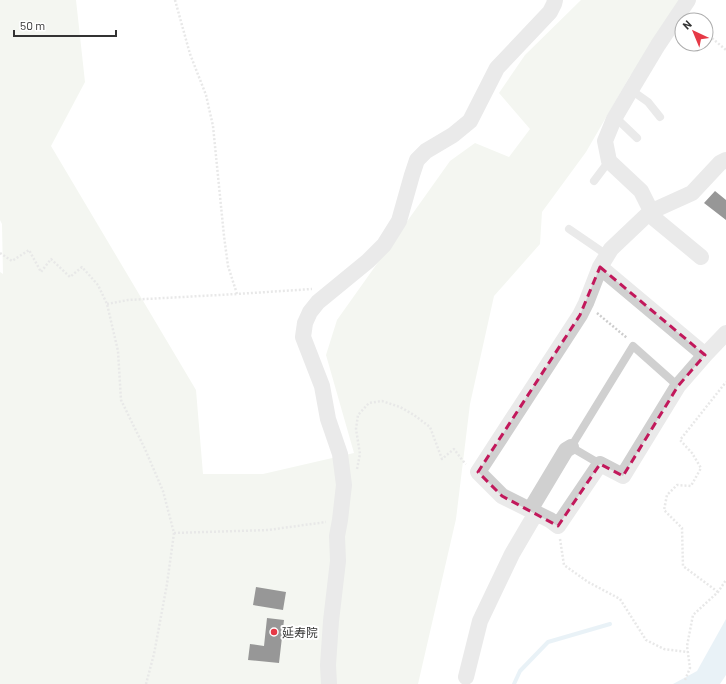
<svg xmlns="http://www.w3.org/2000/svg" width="726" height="684" font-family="Barlow,'Noto Sans JP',sans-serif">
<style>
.green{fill:#e6ecdf}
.water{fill:#cfe2ee}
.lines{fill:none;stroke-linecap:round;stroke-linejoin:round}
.stream{stroke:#cfe2ee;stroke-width:4}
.building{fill:#1a1a1a}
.path{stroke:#cdcdcd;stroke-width:2.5;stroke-dasharray:2 2;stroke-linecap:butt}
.lane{stroke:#d0d0d0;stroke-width:8}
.street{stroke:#d0d0d0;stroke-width:16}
.marked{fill:none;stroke:#c2185b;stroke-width:3;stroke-dasharray:8 5;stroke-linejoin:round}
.poi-dot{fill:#e63946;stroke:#fff;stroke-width:1.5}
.labels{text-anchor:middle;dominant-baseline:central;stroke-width:4;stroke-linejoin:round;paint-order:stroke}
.poi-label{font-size:12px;fill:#333;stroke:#fff;text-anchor:start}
</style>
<rect width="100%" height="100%" fill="#fff"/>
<!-- green -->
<path class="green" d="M0,0h76l9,82 -34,64 145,244 7,84h60l91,-21 -28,-98 11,-35 113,-159 25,-18 34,14 21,-28 -31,-36 26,-38 56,-55h107l-30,45 -28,31 -44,76 -44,60 -2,32 -46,52 -24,108 -14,115 -38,165h-418v-412l3,2 -1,-50 -2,-4z"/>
<!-- water -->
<path class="water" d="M726,619v56l-6,9h-47l24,-13z"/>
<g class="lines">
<!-- stream -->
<path class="stream" d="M514,684l6,-13 28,-29 62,-18"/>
</g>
<!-- building -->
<path class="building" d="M715,191l11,9v20l-22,-17z
M256,587l30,5 -3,18 -30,-5z
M267,618l17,2 -5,43 -31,-3 2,-16 14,2z"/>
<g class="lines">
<!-- path -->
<path class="path" d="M175,0l15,54 16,41 7,31 11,110 4,30 9,28 75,-5
M706,33l20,17
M0,253l12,8 17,-11 12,22 10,-13 19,18 12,-10 16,18 9,19 11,47 3,49 24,49 18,42 11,42 -7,51 -13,70 -8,30
M107,304l21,-4 109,-6
M597,313l30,25
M357,469l3,-15 -4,-25 2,-14 11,-12 13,-2 18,6 14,8 16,12 12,32 12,-10 9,12 3,3
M174,533l94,-3 58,-8
M560,539l4,26 24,17 32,17 26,41 18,9 24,3
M718,592l-35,-26 -1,-38 -18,-18 3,-15 10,-10 14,1 10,-18 -9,-15 -12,-13 46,-58
M685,680l5,-12 -3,-22 6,-31 25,-23 8,-12"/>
<!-- lane -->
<path class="lane" d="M631,90l17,12 12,15
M615,117l22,21
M594,181l15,-20
M569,229l38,26
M600,464l-29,-17 62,-101 45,40"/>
<!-- street -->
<path class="street" d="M688,0l-30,45 -27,45 -17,29 -9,22 4,20 32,30 14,28 46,38
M726,160l-6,3 -28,30 -42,19 -39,37 -11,18 -14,36 -6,12 -102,157 24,24 48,24 8,6 42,-62 23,12 55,-90 27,-31 21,-22
M600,267l105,88
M530,510l36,-60 5,-3
M466,677l14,-56 32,-67 24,-41
M329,684l-1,-19 3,-44 7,-60 -1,-25 3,-16 4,-35 -4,-31 -12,-35 -6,-33 -19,-49 2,-14 5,-11 8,-10 50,-41 16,-16 15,-24 13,-46 5,-15 9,-9 27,-16 17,-14 27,-53 53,-56 4,-8 1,-4"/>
</g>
<!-- marked area -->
<path d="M0 0H726V684H0ZM600,267l105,88 -27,31 -55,90 -23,-12 -42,62 -56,-30 -24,-24 102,-157z" fill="#fff" fill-opacity=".55" fill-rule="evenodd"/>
<path class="marked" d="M600,267l105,88 -27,31 -55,90 -23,-12 -42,62 -56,-30 -24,-24 102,-157z"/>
<!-- markers -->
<circle class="poi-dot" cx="274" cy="632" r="4"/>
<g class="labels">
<!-- poi labels -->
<g class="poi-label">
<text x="282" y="632">延寿院</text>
</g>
</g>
<!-- north arrow -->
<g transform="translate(694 32) rotate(316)"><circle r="19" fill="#ffffff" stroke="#adadad"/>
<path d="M0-3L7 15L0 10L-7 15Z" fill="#e63946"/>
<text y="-6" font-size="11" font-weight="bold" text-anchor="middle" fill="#333333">N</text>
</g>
<!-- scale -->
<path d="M14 30v6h102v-6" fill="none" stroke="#333333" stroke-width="2"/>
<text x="20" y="30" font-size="12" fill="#333333" stroke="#ffffff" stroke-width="3" paint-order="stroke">50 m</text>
</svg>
